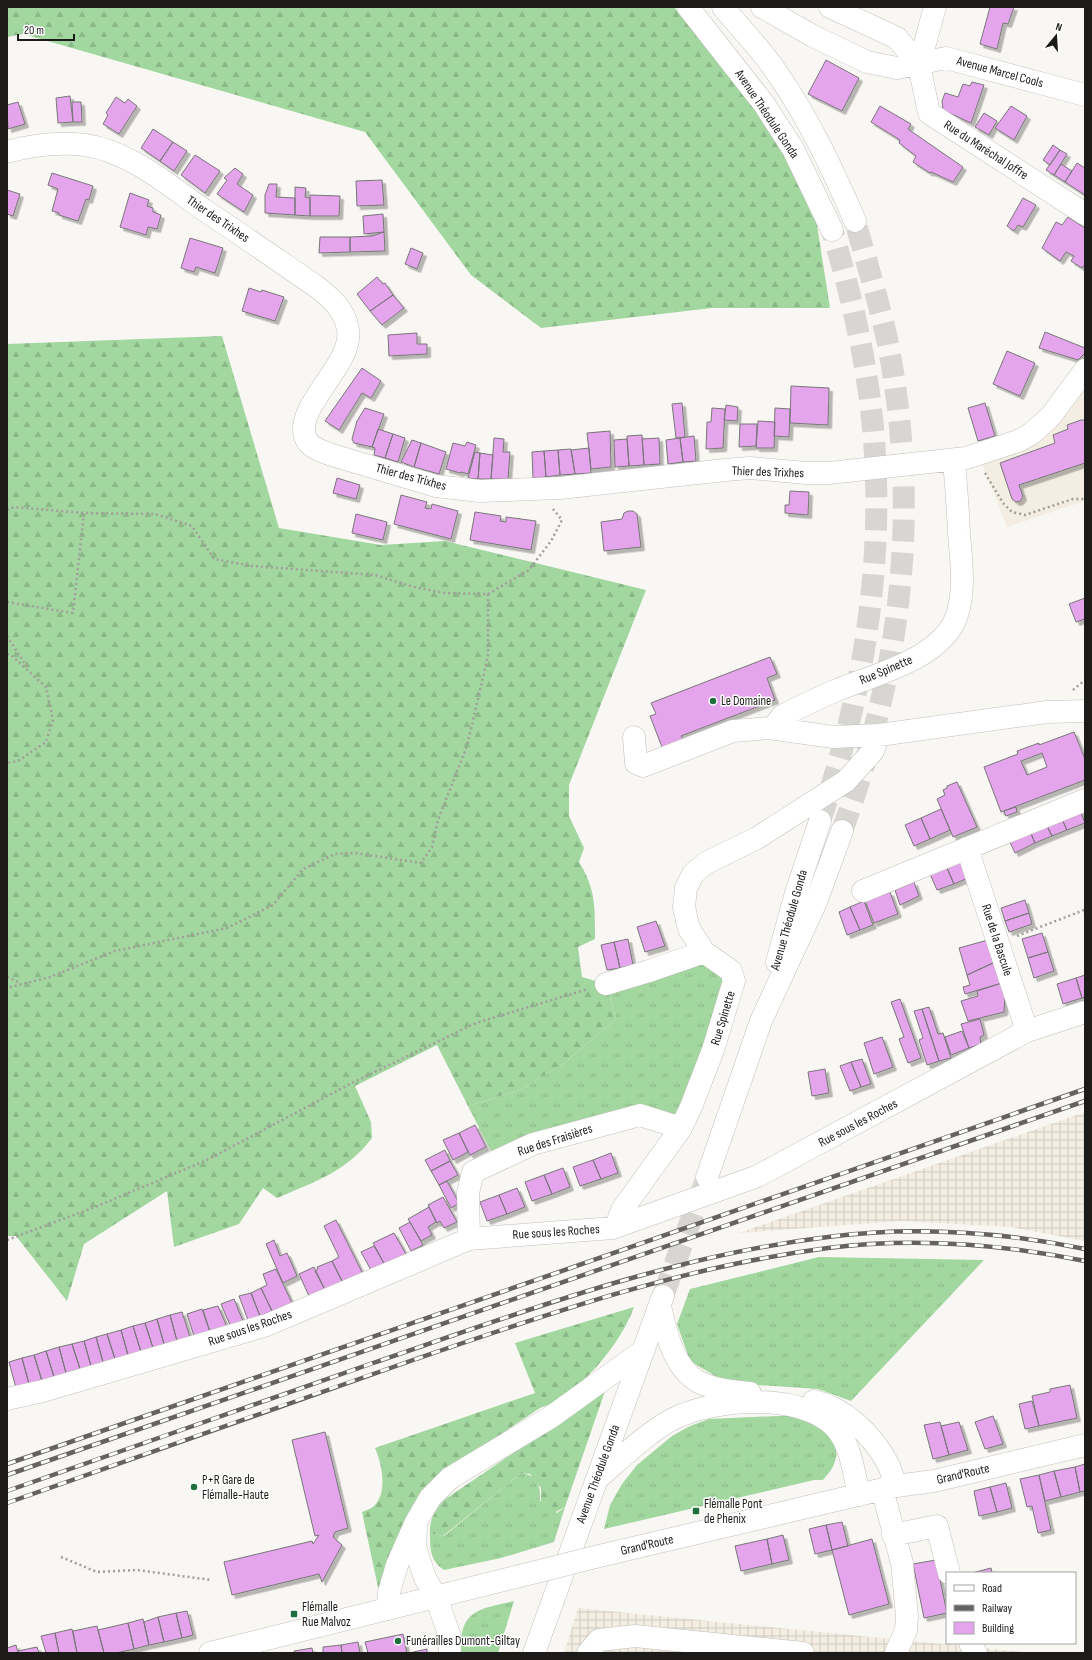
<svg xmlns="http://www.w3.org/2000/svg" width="1092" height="1660" font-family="'Sofia Sans Condensed',sans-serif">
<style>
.built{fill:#f3ede2}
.industrial{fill:url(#industrial-grid)}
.grass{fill:url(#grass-tufts)}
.forest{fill:url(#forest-firs)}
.building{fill:#e4a5ec;stroke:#797679;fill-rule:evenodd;filter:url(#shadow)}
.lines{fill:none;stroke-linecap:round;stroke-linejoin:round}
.major-tunnel{stroke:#d8d6d2;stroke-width:22;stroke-dasharray:22 11;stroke-linecap:butt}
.minor-casing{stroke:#c2c0bc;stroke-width:23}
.major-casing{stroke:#c2c0bc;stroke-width:23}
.path{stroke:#a09e9b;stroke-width:2.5;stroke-dasharray:2 3;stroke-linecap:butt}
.minor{stroke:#fff;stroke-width:22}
.major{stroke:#fff;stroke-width:22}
.rail-casing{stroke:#656361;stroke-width:4.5}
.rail{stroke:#fff;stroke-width:3;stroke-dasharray:9;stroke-linecap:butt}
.minor-bridge-casing{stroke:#c2c0bc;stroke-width:23;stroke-linecap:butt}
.minor-bridge{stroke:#fff;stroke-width:22}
.poi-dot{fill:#206f3e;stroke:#fff;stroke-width:1.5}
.labels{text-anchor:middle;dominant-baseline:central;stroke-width:3;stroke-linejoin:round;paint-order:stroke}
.street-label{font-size:13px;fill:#1c1b19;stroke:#fff}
.poi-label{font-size:13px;fill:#1c1b19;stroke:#fff;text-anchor:start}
</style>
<defs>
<pattern id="industrial-grid" width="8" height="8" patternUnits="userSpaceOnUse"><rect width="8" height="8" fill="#f3ede2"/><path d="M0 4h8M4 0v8" fill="none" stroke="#d0cbc1"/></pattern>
<pattern id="grass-tufts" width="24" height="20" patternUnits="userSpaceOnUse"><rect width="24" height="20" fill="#a2d79f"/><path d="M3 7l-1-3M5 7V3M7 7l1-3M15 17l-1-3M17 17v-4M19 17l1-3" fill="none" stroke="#8bb888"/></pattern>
<pattern id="forest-firs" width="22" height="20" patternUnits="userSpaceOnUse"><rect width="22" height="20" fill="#a2d79f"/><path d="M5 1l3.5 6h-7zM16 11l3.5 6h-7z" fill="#8bb888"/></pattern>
<filter id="shadow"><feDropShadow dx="3.5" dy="3.5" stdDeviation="0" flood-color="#0004"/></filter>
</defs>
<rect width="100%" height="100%" fill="#f9f7f3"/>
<!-- built -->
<path class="built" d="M1085,390v111l-78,26 -26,-66 67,-27z"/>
<!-- industrial -->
<path class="industrial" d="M1085,1112v129l-74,-14 -110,-6 -162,12z
M578,1608l455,45h-469z"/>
<!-- grass -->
<path class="grass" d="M704,952l27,19 -50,157 -41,-13 -144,46 -28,-55 52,-16 43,-26 53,-45 -10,-35z
M819,1257l165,3 -133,141 -33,-12 -91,-6 -37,-22 -13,-37 13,-35z
M799,1415c17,11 46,24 35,49 -2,6 -7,11 -11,16h-9l-210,49 6,-24 12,-21 15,-19 35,-29 18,-10 19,-7z
M521,1473c16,2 20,12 19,28l17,12 8,-6 -11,35 -53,16 -57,12c-14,-9 -14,-22 -14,-37l14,3z
M514,1601l-16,52h-37c-2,-43 17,-44 53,-52z"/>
<!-- forest -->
<path class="forest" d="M7,7h667l99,123 43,89 14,89h-118l-171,20 -70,-53 -106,-143 -342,-98 -16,3z
M222,336l57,192 102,17 64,-4 201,49 -77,195v31l15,32 -5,14c17,27 16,46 16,77l-17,8 4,30 24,7 10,35 -53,45 -43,26 -52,16 -31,-61 -82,41 16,36 1,16c-26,34 -56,43 -95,60l-14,-10 -24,36 -65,23 -7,-56 -83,53 -17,57 -51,-65h-9v-892z
M634,1307c-13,37 -56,89 -94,101l-105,70 -56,114 -17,-80c4,-2 9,-3 12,-6 14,-14 8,-42 1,-58l160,-55 -20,-50z
M605,1391l-40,116 -13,7 -11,-7v-19l-11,-14 -9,-1 -78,63 -13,-3c-1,-13 6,-24 14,-33z"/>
<!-- building -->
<path class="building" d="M990,7h24l-6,17 -5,-1 -6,26 -17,-5z
M826,60l33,18 -17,33 -34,-17z
M972,82l12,3 -13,38 -28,-13 -1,-9 3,-8 13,4 5,-13 7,2z
M70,96l3,26 -15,1 -2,-25z
M116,97l9,6 3,-4 9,7 -18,28 -16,-10 5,-9 -2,-2z
M18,102l7,22 -17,5 -1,-24z
M72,102h9l1,20h-9z
M880,106l31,18 -3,5 55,38 -10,15 -22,-10 -1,1 -17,-11 3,-6 -17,-13 1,-3 -29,-18z
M1011,106l16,10 -13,24 -19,-12z
M984,113l13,8 -8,14 -14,-8z
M153,129l20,13 -13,19 -19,-13z
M173,142l14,9 -13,20 -14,-10z
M1053,145l7,5 -10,15 -7,-5z
M1060,150l7,4 -13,21 -8,-5z
M195,155l25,16 -15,22 -24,-18z
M1077,163l8,5v27l-20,-13z
M1061,164l11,7 -7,11 -11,-7z
M235,168l8,6 -6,10 16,11 -9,17 -27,-18 10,-14 -3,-2z
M52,173l41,13 -4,14 -3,-1 -8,22 -19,-6v-2l-7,-2 6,-22 -10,-4z
M382,180l2,25 -27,1 -1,-25z
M269,184h8l-1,13 19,1v17l-30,-2v-18z
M295,187l11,1 -1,9 5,1v18l-15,-1z
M7,190l13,4 -7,22 -6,-2z
M130,193l19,7 -2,6 6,2v4l8,3 -4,14 -9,-2 -2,8 -26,-8z
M310,195l30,1 -1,20h-29z
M1023,198l13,7 -13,22 -5,-2 -4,6 -7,-5z
M383,214l1,18 -20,2 -1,-18z
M1068,217l17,11v36l-3,4 -11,-7 3,-5 -8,-4 -6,9 -18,-13 14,-26 6,3z
M384,232l1,19 -35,1v-15l22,-1z
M320,237h30v15l-31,1z
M190,238l33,10 -8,25 -19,-6 -2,5 -13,-4z
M411,248l12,5 -6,16 -12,-5z
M377,277l6,7 2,-1 8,12 -23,16 -13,-17z
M249,288l12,4 1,-2 22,7 -9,24 -33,-10z
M393,295l11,13 -22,17 -12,-14z
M1045,332l40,16v5l-7,7 -39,-12z
M417,333v11h10v10l-38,2 -1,-21z
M1007,351l28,12 -15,33 -27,-12z
M362,368l19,13 -10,17 -9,-5 -23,37 -14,-9z
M791,386l38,2 -1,37 -38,-2z
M682,403l3,34 -9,1 -4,-34z
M985,403l10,33 -17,5 -10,-33z
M726,405l12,2 -1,14 -13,-1z
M365,408l19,6 -12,33 -18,-4 -2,-4 5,-18z
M712,408l13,1 -2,39 -17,1 1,-27h4z
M775,408l15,1 -1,28 -15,-1z
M1081,420h4v43l-66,22 4,12 -3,4 -4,1 -4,-3 -12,-36 55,-20 -2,-8 15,-6 -1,-4z
M758,421l17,1 -1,26h-18z
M740,424h17l-1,22 -17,1z
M378,429l15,5 -8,24 -11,-3 1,-7 -3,-1z
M610,431l1,36 -20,2 -4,-36z
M393,434l12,4 -7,24 -13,-4z
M642,435l2,30 -15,1 -2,-30z
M694,436l2,25 -13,1 -3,-24z
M494,438l10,1 -1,13h7l-2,27h-17z
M659,438l1,26 -16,1 -2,-26z
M680,438l3,24 -15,2 -2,-24z
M627,439l2,27 -14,1 -1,-27z
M412,440l9,3 -7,24 -13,-5z
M467,442l9,3 -8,29 -7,-2 -1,1 -14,-4 7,-26 12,3z
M421,443l25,9 -7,22 -25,-7z
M589,448l2,25 -16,1 -4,-24z
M571,449l4,25 -15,1 -2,-25z
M558,450l2,25 -14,2 -2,-26z
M544,451l2,26 -13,1 -1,-26z
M475,452l5,1 -2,26 -10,-1z
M480,453l13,2 -2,24h-13z
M337,478l23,7 -4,14 -23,-6z
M790,491l19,1 -1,23 -23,-2v-8h4z
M401,495l26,7 -2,6 6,1 1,-5 26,7 -7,28 -57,-15z
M628,511h5l4,3 4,33 -37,4 -3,-29 21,-3 2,-6z
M475,512l26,4 -1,5 6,1v-5l30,4 -5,29 -61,-10z
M356,514l31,8 -4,18 -31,-7z
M1085,598v21l-9,3 -7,-18z
M770,657l7,17 -10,4 8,22 -94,36 2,3 -21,8 -12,-31 6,-2 -5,-11z
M1074,732l11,27v21l-84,32 -17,-45 34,-13 -1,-3 22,-8v2zM1042,753l5,14 -20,8 -6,-14z
M957,782l20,45 -24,10 -16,-38 8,-4 -2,-5 4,-2v-2z
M1016,807l1,5 -11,4 -2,-5z
M1079,808l6,15 -18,7 -7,-15z
M941,809l9,21 -20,9 -9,-21z
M1060,815l7,15 -15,6 -7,-14z
M921,818l9,21 -16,7 -9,-21z
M1045,822l7,14 -17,7 -6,-14z
M1029,829l6,14 -20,10 -7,-15z
M961,862l7,16 -14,6 -7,-16z
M947,868l7,16 -17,6 -7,-16z
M914,882l5,14 -19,9 -5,-15z
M890,892l8,22 -24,9 -9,-22z
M1025,900l4,13 -24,8 -4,-13z
M864,901l9,24 -13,5 -10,-23z
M850,907l10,23 -13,5 -8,-23z
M1029,913l3,11 -23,8 -4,-11z
M656,921l9,25 -20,6 -8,-25z
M1042,933l6,19 -20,6 -6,-19z
M628,939l5,26 -13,3 -6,-26z
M988,940l5,23 -26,12 -8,-27z
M614,942l6,26 -13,2 -6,-25z
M1048,952l6,19 -20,7 -6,-20z
M993,963l9,20 -37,11 -2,-7 7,-2 -3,-10z
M1085,975v22l-3,1 -6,-20z
M1076,978l6,20 -19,6 -6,-20z
M1002,983l3,12 -1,17 -36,9 -7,-20 17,-5 -1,-5z
M900,999l21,59 -13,5 -9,-24 5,-2 -13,-35z
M929,1007l9,27 5,-1 8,25 -12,3 -17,-52z
M922,1009l17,52 -12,4 -8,-25 4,-2 -9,-27z
M980,1019l4,16 -4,2 1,7 -12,4 -8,-24z
M962,1031l7,17 -18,7 -6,-18z
M882,1037l11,30 -19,7 -10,-31z
M862,1059l9,25 -10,3 -10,-25z
M851,1062l10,25 -11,4 -10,-25z
M825,1069l4,24 -17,3 -4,-24z
M475,1125l11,22 -16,8 -11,-22z
M459,1133l9,19 -15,8 -10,-20z
M445,1150l5,11 -19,10 -6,-11z
M611,1153l7,20 -17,6 -8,-19z
M593,1160l8,19 -21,7 -7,-19z
M450,1161l8,14 -19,10 -8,-14z
M563,1168l7,19 -18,7 -8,-19z
M544,1175l8,19 -20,7 -7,-19z
M447,1181l12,22 -8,5 -12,-23z
M517,1188l8,19 -18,7 -8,-19z
M499,1195l8,19 -20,7 -7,-19z
M443,1197l14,25 -13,6 -4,-7 -3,2 -9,-18z
M429,1207l7,15 -8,5 4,8 -11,6 -13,-22z
M336,1220l27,54 -20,9 -11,-22 7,-4 -15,-31z
M410,1222l13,23 -12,6 -12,-23z
M394,1233l12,21 -21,11 -12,-22z
M274,1240l6,16 7,-3 10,23 -14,7 -17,-39z
M374,1246l11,19 -13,7 -11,-20z
M332,1261l11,22 -18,7 -10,-19 3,-2 -1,-2z
M314,1267l11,23 -16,6 -10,-22z
M276,1269l16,34 -20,8 -11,-23 6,-3 -4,-11z
M261,1288l11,23 -12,5 -9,-23z
M251,1293l9,23 -12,4 -9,-24z
M234,1299l9,22 -13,4 -9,-21z
M218,1306l9,21 -17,5 -7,-22z
M202,1309l8,23 -16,4 -7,-22z
M182,1312l8,25 -13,4 -7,-26z
M170,1315l7,26 -13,3 -7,-25z
M157,1319l7,25 -11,4 -8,-25z
M145,1323l8,25 -12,4 -8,-26z
M133,1326l8,26 -13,3 -7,-25z
M121,1330l7,25 -13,4 -8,-25z
M107,1334l8,25 -12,3 -7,-25z
M96,1337l7,25 -12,4 -7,-25z
M84,1341l7,25 -11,3 -8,-25z
M72,1344l8,25 -14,4 -7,-26z
M59,1347l7,26 -12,4 -8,-26z
M46,1351l8,26 -12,4 -8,-26z
M34,1355l8,26 -13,3 -7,-26z
M22,1358l7,26 -13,4 -7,-26z
M1070,1385l7,33 -38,8 -7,-30 18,-4v-3z
M1032,1401l7,25 -14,3 -6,-25z
M993,1416l10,28 -18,5 -10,-27z
M940,1422l9,33 -16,4 -9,-34z
M959,1422l9,28 -19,5 -8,-29z
M325,1432l23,96 -13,4 -2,5 9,8 -20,37 -3,-8 -87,21 -8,-33 88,-21 1,3 6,-9 -4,1 -23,-96z
M1085,1464v27l-5,1 -5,-25z
M1075,1467l5,25 -19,5 -7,-26z
M1054,1471l7,26 -16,4 -6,-26z
M1039,1475l12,55 -13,3 -6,-27 -5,1 -7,-28z
M1006,1483l6,25 -15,4 -7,-25z
M990,1487l7,25 -18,4 -5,-25z
M842,1522l6,24 -16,4 -6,-25z
M826,1525l6,25 -17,4 -6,-25z
M783,1535l6,25 -17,4 -5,-25z
M767,1539l5,25 -31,7 -6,-25z
M872,1539l17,65 -40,11 -17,-65z
M936,1560l11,53 -23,5 -11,-54z
M991,1568l1,5h-20z
M187,1611l6,24 -11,3 -6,-25z
M176,1613l6,25 -18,4 -6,-25z
M158,1617l6,25 -15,3 -5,-23z
M143,1619l6,26 -15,4 -6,-26z
M128,1623l6,26 -18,4h-12l-6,-23z
M97,1626l7,27h-27l-4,-22z
M72,1629l5,24h-18l-4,-20z
M55,1633l4,20h-13l-5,-17z
M403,1634l4,19h-39l-3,-11z
M358,1642l2,11h-18l-1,-8z
M16,1645l2,8h-11v-5z
M341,1645l1,8h-19v-6z
M37,1647l2,6h-21v-2z
M312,1648l1,5h-19v-2z
M427,1649v4h-18z"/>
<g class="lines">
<!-- major-tunnel -->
<path class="major-tunnel" d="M820,821c44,-128 65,-259 53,-393 -6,-67 -22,-134 -41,-198
M842,831c60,-163 79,-321 45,-492 -9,-40 -21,-79 -32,-118
M663,1296l42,-114"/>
<defs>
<path id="minor" d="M762,7l51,29 54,26 30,6 49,-10 139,37
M830,7l67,31 22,27
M935,7l-16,58 10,48 156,101
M7,152c25,-7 52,-10 78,-7 44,6 83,40 119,65 38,25 75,51 113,77 15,12 28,23 31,43 6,34 -56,78 -42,109 4,9 18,13 26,16l104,31 44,5 80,-3 165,-18 25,-2 56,5h23l137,-15 52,-17 13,-7 19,-17 35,-47
M776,729l2,-8 4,-5c18,-9 36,-18 55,-26 37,-15 103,-31 119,-72 10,-27 5,-57 3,-85 -1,-24 -3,-48 -5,-73
M634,737l2,26 7,3 90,-35 36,-3 64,9 46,-2 168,-23 38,-1
M967,848l60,183
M863,891l222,-91
M606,984l43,-13 55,-19
M616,1226l6,-16 59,-82 10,-21 22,-57 21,-69 -3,-10 -27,-19 -15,-23 -5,-22 2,-19 7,-14 13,-11 51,-25 89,-57 27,-30 6,-16
M469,1239l-1,-46 5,-21 60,-28 107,-29 41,13
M7,1399l36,-8 224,-66 202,-86 144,-11 145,-52 269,-145 58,-19
M882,1489l20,74 5,53 -1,14 -10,23
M893,1535l44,-9 12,47
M595,1557l301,-71 38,-5 151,-36
M970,1643l6,10
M210,1653l334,-83
M588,1653l11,-13 36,-4 168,17"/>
<path id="major" d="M688,7l76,97 29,45 39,81
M723,7c17,21 37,41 52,63 33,47 57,98 80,151
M777,962l19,-69 24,-72
M707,1177l54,-156 55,-119 26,-71
M660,1306c6,26 13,62 39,76 15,8 34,9 51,11
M814,1401c31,7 58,34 73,61 4,7 6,16 9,24
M597,1479c21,-18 52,-48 76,-60 41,-21 128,-27 162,8 16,17 19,47 24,68
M416,1527l-1,20 10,31 11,19 13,37 1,19
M388,1609l1,-17 8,-27 19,-43 14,-24 20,-20 101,-61 93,-67
M534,1653l129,-357"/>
</defs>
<!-- minor casing -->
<use href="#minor" class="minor-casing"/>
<!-- major casing -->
<use href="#major" class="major-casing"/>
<!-- path -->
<path class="path" d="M985,473l18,30 9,9 13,3 48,-16h12
M7,510l7,-3 70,6 71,1 37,12 22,33 38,7 123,9 39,12 31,6 43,1v62l-21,90 -29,74 -6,27 -11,16 -66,-10 -20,1 -32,15 -30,36 -46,23 -112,23 -65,26 -43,11
M488,594l41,-24 22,-29 11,-21 -9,-11
M7,602l66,11 11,-100
M7,636l20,31
M7,654l4,1 35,32 7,33 -7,22 -28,19 -11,2
M1073,690l12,-10
M1017,936l67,-26 1,4
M7,977l13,6
M7,1240l88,-33 112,-47 143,-76 126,-61 112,-34
M61,1557l36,15 40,-2 74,10"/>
<!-- minor -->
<use href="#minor" class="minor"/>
<!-- major -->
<use href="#major" class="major"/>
<defs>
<path id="rail" d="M7,1464l1078,-375
M7,1475l1078,-374
M7,1491c122,-43 244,-85 366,-128 149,-51 298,-107 455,-126 84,-11 174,-5 257,12
M7,1503c136,-48 272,-97 409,-144 134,-46 270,-93 412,-111 85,-11 173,-4 257,13"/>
</defs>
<!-- rail casing -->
<use href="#rail" class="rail-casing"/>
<!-- rail -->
<use href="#rail" class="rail"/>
<defs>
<path id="minor-bridge" d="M544,1570l51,-13"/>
</defs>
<!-- minor-bridge casing -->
<use href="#minor-bridge" class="minor-bridge-casing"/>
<!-- minor-bridge -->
<use href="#minor-bridge" class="minor-bridge"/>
</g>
<!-- markers -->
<g class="poi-dot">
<circle cx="713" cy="701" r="4"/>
<circle cx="194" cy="1487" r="4"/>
<rect x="692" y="1507" width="8" height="8" rx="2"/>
<rect x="290" y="1610" width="8" height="8" rx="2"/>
<circle cx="398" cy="1641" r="4"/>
</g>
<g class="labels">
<!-- street labels -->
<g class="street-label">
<text transform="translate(1000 72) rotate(15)">Avenue Marcel Cools</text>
<text transform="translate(767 114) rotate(56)">Avenue Théodule Gonda</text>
<text transform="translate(986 150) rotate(33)">Rue du Maréchal Joffre</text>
<text transform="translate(218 219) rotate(34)">Thier des Trixhes</text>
<text transform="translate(768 472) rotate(2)">Thier des Trixhes</text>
<text transform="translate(411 477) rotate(15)">Thier des Trixhes</text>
<text transform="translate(886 670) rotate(-23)">Rue Spinette</text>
<text transform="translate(789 920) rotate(-74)">Avenue Théodule Gonda</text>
<text transform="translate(997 940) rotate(72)">Rue de la Bascule</text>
<text transform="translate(723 1018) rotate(-73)">Rue Spinette</text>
<text transform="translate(858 1123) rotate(-28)">Rue sous les Roches</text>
<text transform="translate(555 1140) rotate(-18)">Rue des Fraisières</text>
<text transform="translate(556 1232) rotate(-4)">Rue sous les Roches</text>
<text transform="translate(250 1328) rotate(-19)">Rue sous les Roches</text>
<text transform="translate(598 1474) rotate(-70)">Avenue Théodule Gonda</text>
<text transform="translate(963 1474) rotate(-13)">Grand'Route</text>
<text transform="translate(647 1545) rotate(-13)">Grand'Route</text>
</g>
<!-- poi labels -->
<g class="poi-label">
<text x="721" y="701">Le Domaine</text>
<text x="202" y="1480">P+R Gare de<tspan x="202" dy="15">Flémalle-Haute</tspan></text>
<text x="704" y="1504">Flémalle Pont<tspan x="704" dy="15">de Phenix</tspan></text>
<text x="302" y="1607">Flémalle<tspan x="302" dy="15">Rue Malvoz</tspan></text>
<text x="406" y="1641">Funérailles Dumont-Giltay</text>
</g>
</g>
<!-- border -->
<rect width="1092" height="1660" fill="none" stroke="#1c1b19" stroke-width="16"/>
<!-- legend -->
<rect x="946" y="1572" width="130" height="72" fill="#ffffff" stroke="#a4a4a3"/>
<rect x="954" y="1585" width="20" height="6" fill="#ffffff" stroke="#a4a4a3"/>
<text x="982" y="1592" font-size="12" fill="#1c1b19">Road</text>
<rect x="954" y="1605" width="20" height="6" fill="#656361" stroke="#a4a4a3"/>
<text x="982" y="1612" font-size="12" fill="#1c1b19">Railway</text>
<rect x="954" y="1622" width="20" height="12" fill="#e4a5ec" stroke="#a4a4a3"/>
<text x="982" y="1632" font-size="12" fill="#1c1b19">Building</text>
<!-- north arrow -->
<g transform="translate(1056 36) rotate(18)" stroke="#ffffff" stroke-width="3" paint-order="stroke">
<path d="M0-3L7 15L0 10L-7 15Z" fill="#1c1b19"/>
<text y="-6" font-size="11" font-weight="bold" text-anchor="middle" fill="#1c1b19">N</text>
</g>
<!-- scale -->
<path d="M18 34v6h56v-6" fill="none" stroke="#1c1b19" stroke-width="2"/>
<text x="24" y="34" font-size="12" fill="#1c1b19" stroke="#ffffff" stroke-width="3" paint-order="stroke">20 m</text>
</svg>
